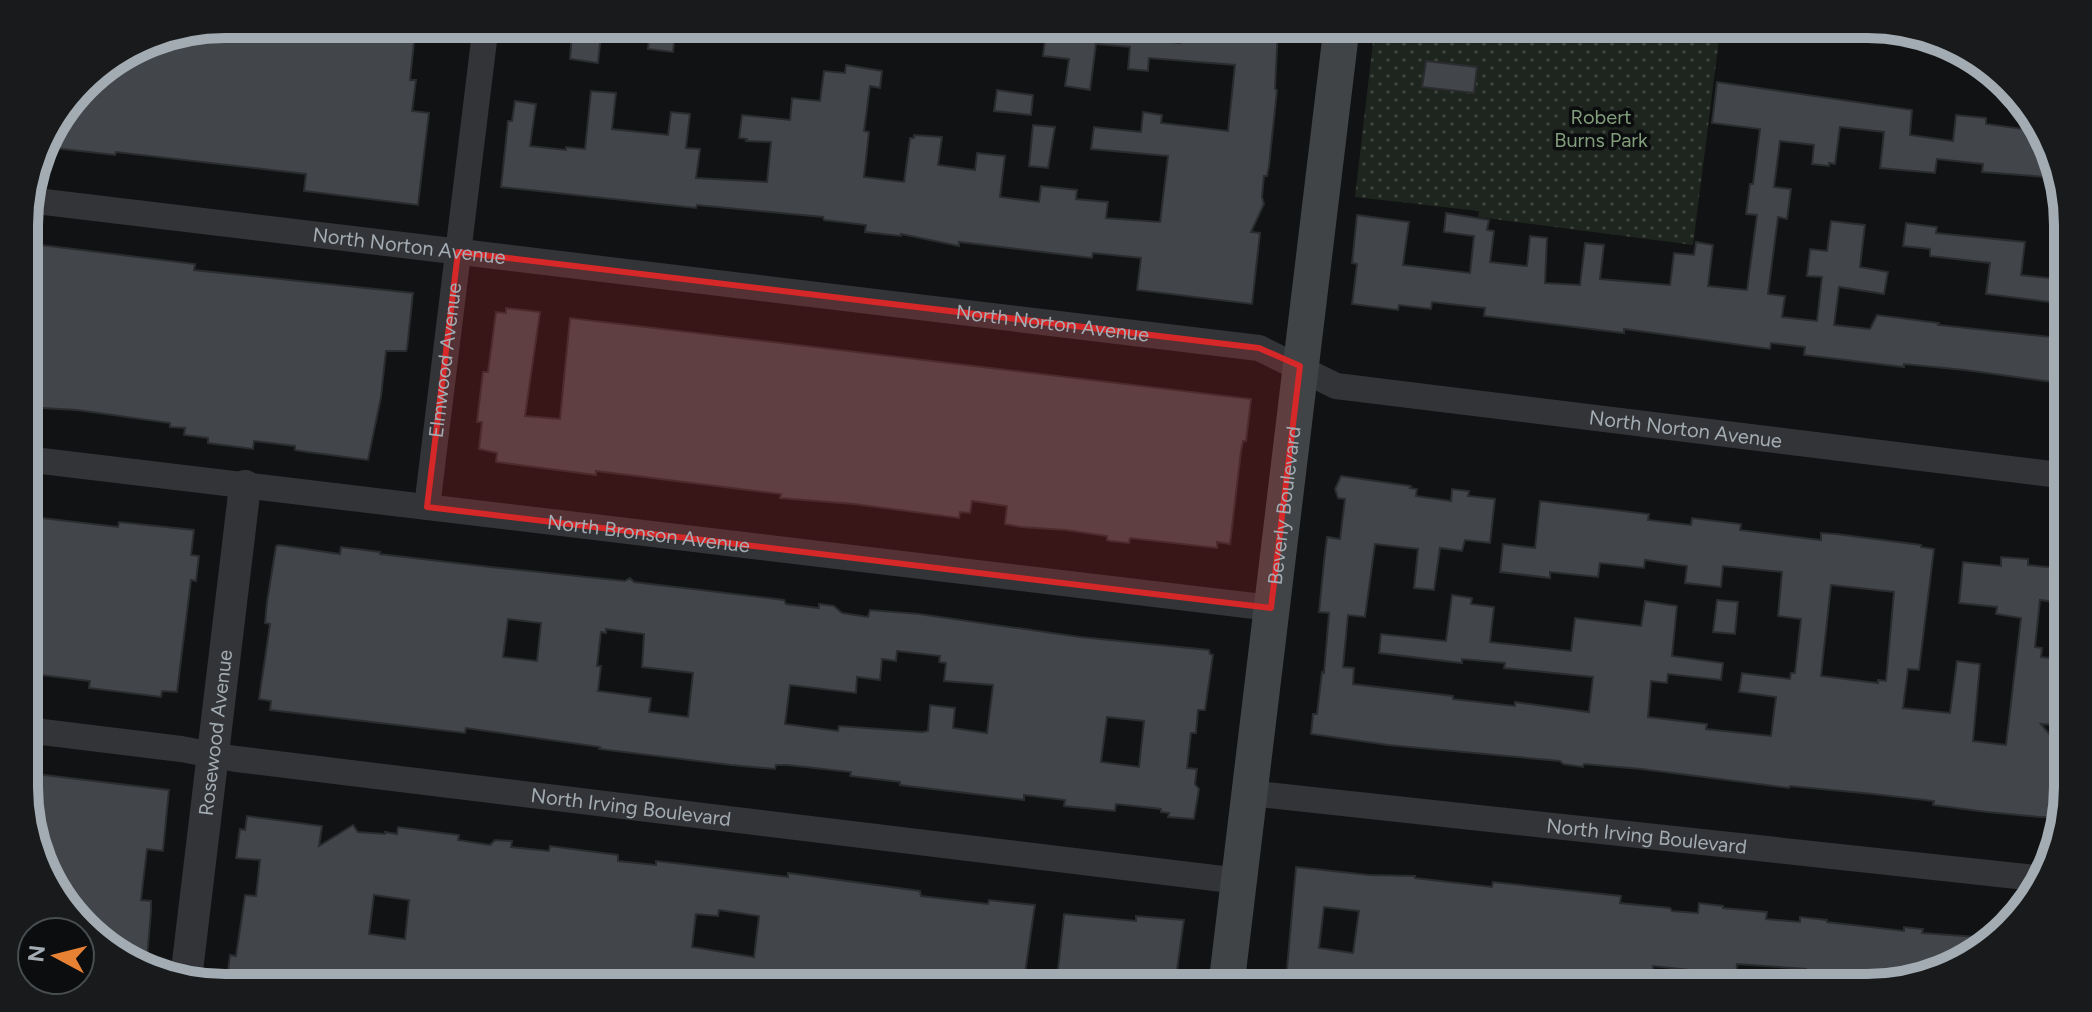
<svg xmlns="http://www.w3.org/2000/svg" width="2092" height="1012" font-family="Figtree,sans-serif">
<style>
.park{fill:url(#park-dots)}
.building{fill:#424549;stroke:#2b2c2f;stroke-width:2;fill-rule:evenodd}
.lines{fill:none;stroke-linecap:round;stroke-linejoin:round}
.minor{stroke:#333437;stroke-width:26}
.tertiary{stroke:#333437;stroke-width:32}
.secondary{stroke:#414447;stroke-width:36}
.marked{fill:#d62828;fill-opacity:0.2;stroke:#d62828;stroke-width:6;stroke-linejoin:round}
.labels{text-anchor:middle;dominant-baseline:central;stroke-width:7;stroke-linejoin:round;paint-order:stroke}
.park-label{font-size:20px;fill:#819d7b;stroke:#0c0d0e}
.street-label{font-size:20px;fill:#a3acb3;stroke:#0c0d0e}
.rim{fill:none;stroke:#a3acb3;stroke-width:10}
</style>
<defs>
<pattern id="park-dots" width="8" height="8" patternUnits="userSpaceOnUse" patternTransform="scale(2)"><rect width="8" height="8" fill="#1e251e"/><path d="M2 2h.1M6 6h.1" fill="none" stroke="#3c423c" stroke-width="1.8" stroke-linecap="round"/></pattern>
</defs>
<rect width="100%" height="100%" fill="#111213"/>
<!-- park -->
<path class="park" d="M1375,24h346l-28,221 -215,-28 1,-6 -124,-14z"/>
<!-- building -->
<path class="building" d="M363,24h53l-6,56h6l-4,31 17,2 -11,92 -114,-14 2,-17 -190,-22 -1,3 -70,-8 1,-13 46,-60 30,-19 18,3 2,-15 7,-4 69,-14 93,11 1,-10 50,6z
M651,24h25l-3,28 -25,-3z
M1047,24h101l-2,15 34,4 2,-19 96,3 -3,62 2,1 -8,76 -2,10h-3l-2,21 2,7 -13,28 9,1 -8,71 -115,-14 4,-32 -48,-5 -1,5 -133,-16v4l-58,-12v2l-36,-4 1,-7 -42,-5 -1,-3 -126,-12 -1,3 -195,-21 7,-66h4l3,-20 21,3 -6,42 36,4v-3l19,2 6,-58 25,2 -4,36 56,6 3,-23 19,2 -4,34 14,1 -4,29 71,4 4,-40 -25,-1 1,-2 -8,-1 3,-23 48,5 2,-22 28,3 4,-30 21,2 1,-8 36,6 -2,17 -10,-2 -6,45 5,1 -5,45 40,5 6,-44h4v-3l28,2 -4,28 37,5 2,-17 28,3 -5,41 39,5 2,-16 36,4 -1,9 32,3 -2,16 54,4 8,-66 -77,-7 3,-22 47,5 2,-20 19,3 -1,8 67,8 7,-66 -86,-7 -1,13 -20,-2 2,-22 -34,-3 -6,46 -25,-4 4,-27 -26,-3z
M572,33l29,2 -3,28 -28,-4z
M1426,61l51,6 -3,26 -52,-6z
M1717,82l195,28 -2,25 43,6 3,-26 30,3v6l52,7 20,47 -76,-6 1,-8 -46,-5 -2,14 -55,-5 4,-36 -44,-5 -5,37 -6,-1v3l-17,-2 2,-19 -34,-4 -6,46 17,2 -4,30 -9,-2 -10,77 17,2 -3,21 35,4 5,-44 -15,-1 3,-27 17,2 4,-30 34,4 -5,42 28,5 -4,22 -45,-7 -5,38 36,4 7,-14 62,8 -1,2 113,12 6,-34 -71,-9 4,-31 -60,-7v-7l-27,-3 3,-23 31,4 -1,6 89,9 -4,33 45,5 -2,23h3v81l-102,-14 -61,-6v3l-100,-12 1,-8 -34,-4 -1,6 -146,-20v4l-140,-17 1,-8 -53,-6 -1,7 -32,-4 -1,5 -46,-6 5,-40 -5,-1 5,-48 52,7 -6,43 67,8 4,-37 -30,-4 2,-19 43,7 -2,10 7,1 -4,31 37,4 3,-30 17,2 -2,45 35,2 5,-42 19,2 -4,34 70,6 4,-32 20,2 2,-13 17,3 -5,41 39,4 10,-75 -11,-1 4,-30h3l7,-55 -48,-6z
M997,90l36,5 -2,20 -37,-4z
M1033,125l22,2 -7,41 -19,-2z
M41,245l154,19 -1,6 219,23 -6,56 -1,2h-20l-5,46 -13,63 -61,-8 -12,-2v-4l-41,-5 -1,8 -45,-6v-5l-24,-3 1,-7 -15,-1v-4l-93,-13 -52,-3v-159l15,2z
M506,308l34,4 -15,104 35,3 10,-101 681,81 -5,42h-3l-2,10 -11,93 -13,-2v6l-87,-10 -1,5 -19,-2 -3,-1v-4l-41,-6 -45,-3 -16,-3 2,-18 -35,-5 -2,12 -10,-1 -1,6 -105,-14 -74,-6 1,-4 -185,-23v4l-100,-13 1,-9 -18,-4 3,-27h-5l6,-50h5l8,-60 10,1z
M1341,476l70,10 -1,2 7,1 -1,7 35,5 1,-12 17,2 -1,5 27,3 -5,44 -25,-3 -3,11 -22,-3 -6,42 -20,-2 4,-39 -43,-5 -10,73 -17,-2 -5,52 11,1 -1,16 100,12v3l62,7v-4l74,10 4,-35 -89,-9 1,-5 -43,-4v4l-83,-10 2,-19 65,7 6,-46 20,3 -1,6 23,3 -4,35 81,9 4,-33 66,8 4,-25 32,5 -5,50 51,7 -2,17 -53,-6 -1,9 -16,-2 -3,36 59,7 -1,5 65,7 5,-39 -37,-5 3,-19 48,6 1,-6h4l6,-54 -23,-3 4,-44 -59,-6 -2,21 -36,-4 2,-17 -42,-6 -1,8 -44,-5 -2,14 -48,-5v6l-50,-6 3,-28 32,4 5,-47 109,13 -1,6 43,5 1,-7 49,6 -1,6 81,10v-7l15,1 85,11v2l13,2 -15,121 -11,-1 -5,39 47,5 7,-52 23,3 -7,77 33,4 15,-127 -25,-4 1,-7 -38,-4 4,-41 38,4v-9l27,2v6l39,4v35l-27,-4 -5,47 7,1 -1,9 27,3v66l-27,-2 24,29 -7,61h-4v3h-15l-52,-5 -54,-7 1,-4 -61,-7 -83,-8 -1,2 -148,-19 -57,-5 -1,3 -20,-3 -3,-3 -172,-16 -77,-11 2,-20h4l5,-42 2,1 5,-60 -10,-1 5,-51 3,-24 13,2 5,-40 -7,-1 -3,-9zM1831,585l63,7 -8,89 -8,-1v3l-57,-7z
M25,516l93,11 1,-5 75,8 -3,25 8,1 -3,25 -5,-1 -14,112 -15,-1 -1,6 -72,-9 1,-7 -65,-8 2,-107h-2z
M279,545l61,9 1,-7 39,5v2l110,13 135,14 5,-3 4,4 150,18 2,4 33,4v-4l15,2 8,7 26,4 2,-7 49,4 161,23 129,13 1,4 3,1 -8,55h-7l-2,23h-5l-4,35 10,1 -2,15 4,5 -5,30 -26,-2 1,-4 -8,-1v-3l-45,-5 -1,7 -51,-5 1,-6 -41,-5v5l-124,-15v-3l-50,-6 1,-4 -64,-7h-11l-1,4 -44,-4 -132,-16 1,-2 -134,-19 -1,5 -195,-23 1,-9 -12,-2 11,-75 -5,-1 2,-21 9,-56zM508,619l33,4 -4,38 -34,-4zM606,629l38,5 -2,33 51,6 -5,44 -39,-5 2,-14 -53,-7 3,-25h-4l4,-34 5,1zM897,651l43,5 -1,6 7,1 -2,18 49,4 -6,48 -34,-5 2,-20 -25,-3 -2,26 -6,1 -83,-6 -1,5 -53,-7 5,-39 66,8 1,-16 23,3 2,-21 14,2zM1107,717l37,4 -5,46 -38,-5z
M1717,600l21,2 -3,32 -22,-2z
M28,773l141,17 -6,61 -16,-2 -6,51 10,1v10l-5,59 -9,-3 -25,-20 1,-8 -13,-2 -35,-28 -39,-95z
M247,816l75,10 -3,20 34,-21 5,7 27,2v-2l12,2 1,-7 61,8 -1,5 32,5 5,-5 17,1 -1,6 38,4 1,-5 68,9v6l38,4v-4l27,3 105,13v-4l132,18 1,5 67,8 1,-4 46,5 -12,82 -49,-6 -2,7h-112l-70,-7 -1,7h-503l-43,-7 1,-7 -16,-2 2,-17 6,1 9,-61 11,1 4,-36 -24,-2 4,-29 5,1zM374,895l35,5 -4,39 -36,-5zM719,910l40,6 -5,41 -62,-10 4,-33 22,2z
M1296,867l73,8 46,1v2l77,9 1,-5 128,14 -1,7 50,5 2,3 26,2 1,-10 24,3v2l44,4 -1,7 34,3v-5l27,3v2l77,9v-4l19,2 -1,4 71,5 -15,16 -72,25 -47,-3v2l-53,-5v-4l-69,-5 -2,24h-19l1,-15 -64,-7v22h-125l-101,-12 -2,12 -110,-2v-3l-29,-3zM1324,907l35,4 -6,42 -34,-5z
M1064,914l72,7v-5l48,4 -8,57 -23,-3 -2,14h-95z"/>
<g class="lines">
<!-- minor -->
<g class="minor">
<path id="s1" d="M28,200l1231,148 77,38 731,90"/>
<path id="s2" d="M25,459l1246,149"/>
<path id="s3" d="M427,507l59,-483"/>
<path id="s4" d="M26,730l155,19 55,10 1003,122"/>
<path id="s5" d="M1249,793l795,86"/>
</g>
<!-- tertiary -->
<path class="tertiary" id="s6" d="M186,979l59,-493"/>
<!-- secondary -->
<path class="secondary" id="s7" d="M1226,988l116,-964"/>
</g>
<!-- marked area -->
<path class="marked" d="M458,252l801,96 41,18 -29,242 -844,-101z"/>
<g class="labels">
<!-- park labels -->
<g class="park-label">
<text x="1601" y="117">Robert<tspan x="1601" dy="23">Burns Park</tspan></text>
</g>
<!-- street labels -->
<g class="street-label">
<text stroke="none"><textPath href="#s1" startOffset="384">North Norton Avenue</textPath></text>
<text stroke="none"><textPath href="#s1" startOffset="1032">North Norton Avenue</textPath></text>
<text stroke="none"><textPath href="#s3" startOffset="148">Elmwood Avenue</textPath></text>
<text stroke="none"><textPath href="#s1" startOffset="1678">North Norton Avenue</textPath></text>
<text stroke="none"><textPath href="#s7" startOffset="486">Beverly Boulevard</textPath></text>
<text stroke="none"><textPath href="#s2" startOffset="628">North Bronson Avenue</textPath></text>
<text stroke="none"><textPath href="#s6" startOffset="248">Rosewood Avenue</textPath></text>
<text stroke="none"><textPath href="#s4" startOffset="610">North Irving Boulevard</textPath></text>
<text stroke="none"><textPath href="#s5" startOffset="400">North Irving Boulevard</textPath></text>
</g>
</g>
<!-- crop -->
<path d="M0 0H2092V1012H0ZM225 38H1867A187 187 0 0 1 2054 225V787A187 187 0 0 1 1867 974H225A187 187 0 0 1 38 787V225A187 187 0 0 1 225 38Z" fill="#181a1b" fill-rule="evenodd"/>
<path class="rim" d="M225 38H1867A187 187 0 0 1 2054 225V787A187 187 0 0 1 1867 974H225A187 187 0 0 1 38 787V225A187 187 0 0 1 225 38Z"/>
<!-- north arrow -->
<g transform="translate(56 956) rotate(277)"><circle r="38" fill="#0c0d0e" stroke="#484d50" stroke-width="2"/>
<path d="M0-6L14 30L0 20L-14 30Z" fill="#e78235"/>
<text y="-12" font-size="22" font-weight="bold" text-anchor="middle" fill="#a3acb3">N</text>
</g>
</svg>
